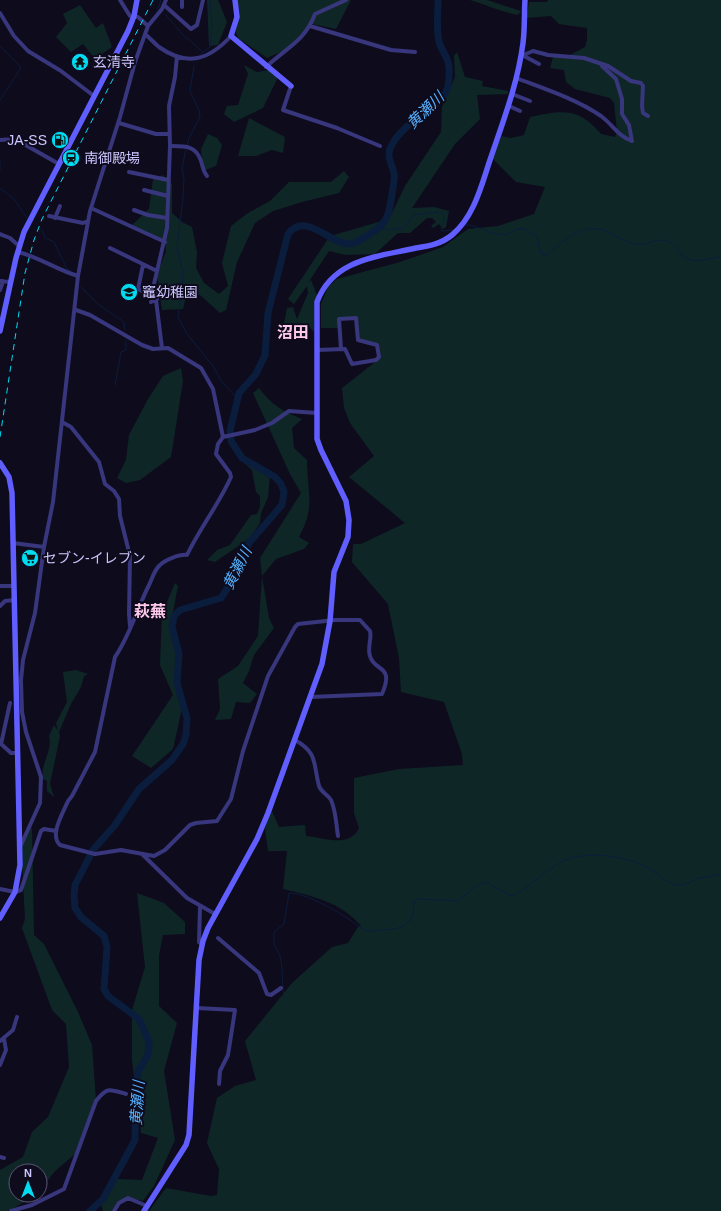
<svg xmlns="http://www.w3.org/2000/svg" width="721" height="1211" font-family="Helvetica,'Noto Sans JP',sans-serif">
<style>
.green{fill:#0e2726}
.lines{fill:none;stroke-linecap:round;stroke-linejoin:round}
.stream{stroke:#0a1d3d;stroke-width:1}
.river{stroke:#0a1d3d;stroke-width:7}
.street{stroke:#38367c;stroke-width:4}
.secondary{stroke:#615eff;stroke-width:5.5}
.rail{stroke:#00dbf2;stroke-width:1;stroke-dasharray:6 5;stroke-linecap:butt}
.labels{text-anchor:middle;dominant-baseline:central;stroke-width:4;stroke-linejoin:round;paint-order:stroke}
.poi-label{font-size:14px;fill:#cdc7ff;stroke:#0e0b1d;text-anchor:start}
.water-label{font-size:15px;font-style:italic;fill:#55b1ff;stroke:#0e0b1d}
.quarter-label{font-size:16px;font-weight:bold;fill:#ffc9ec;stroke:#0e0b1d}
</style>
<rect width="100%" height="100%" fill="#0e0b1d"/>
<!-- green -->
<path class="green" d="M207,0h11l9,22 -9,23 -9,1z
M238,0h113l-15,29 -24,-5 -27,26 -18,8 -29,-20 -3,-8 4,-12z
M470,0h17l34,11 -3,4c-17,-3 -31,-10 -48,-15z
M548,0h173v1211h-572l17,-23 45,8 6,-1 2,-26 -12,-26 10,-45 18,-12 21,-6 -11,-39 47,-58 40,-36 16,-4 10,-16 3,-1c-20,-24 -49,-30 -78,-37l4,-38h-19l-3,-22 6,-20 8,18 26,-2 1,11c19,2 44,12 53,-8l-5,-15v-35l45,-9 64,-4 -1,-11 -18,-52 -43,-10 -2,-34 -11,-54 -36,-42 1,-18h8l44,-21 -56,-46 25,-21 -24,-33 -6,-15 -2,-20 37,-29 -2,-14 -19,-5 -2,-22 -17,2v8h-18v-24l7,-17 9,-8 63,-17 43,-15 25,-18 30,-3 36,-12 11,-27 -29,-5 -25,-25 11,-21 9,2 13,-3 6,-18c32,-7 49,-10 71,17l14,3 2,-6 -3,-28 -4,-5 -35,-9 -9,-7 -2,-12 -14,-2 3,-11 15,-1 17,-9 2,-7v-12l-28,-4 -8,-8 -25,2 3,-16h18z
M80,5l16,23 7,-5 9,24 -17,12 -12,-15 -12,8 -15,-15 11,-14 -4,-9z
M457,52l8,25 18,4 -1,5 26,5v3l-31,1 3,24 -25,25 -43,64 22,-1 15,4 -3,16 -3,2 -4,-5 -6,4 -2,-2 5,-4 -4,-4h-5l-17,15h-12l-23,21 -30,1 -16,-4 -21,32 3,-3 7,18 -3,5 -1,29 -8,-9 -7,16 -17,-5 5,-26 6,-1 4,12 11,-26 -1,-7 -13,18 -6,-5 42,-63 59,-17 16,-33 36,-54 1,-25 13,-30 -1,-21z
M244,65l13,7 13,-2 9,5 -16,33 -29,14 -10,-8 3,-8 11,-1 10,-31z
M249,118l36,19 -2,16 -11,-3 -16,6h-18z
M208,134l9,4 5,7 -6,21 -13,5 -2,-22z
M344,171l5,6 -10,16 -37,9 -29,9 -18,12 -18,39 -11,48 -6,3 -20,-18 -13,-2 -4,16 -21,1 -5,-35 9,-24 -1,-10 -34,-15 18,-17 4,-30 10,-4 9,9v29l10,9 10,5 5,25 -1,16 8,15 15,11 9,-8 -6,-23 9,-37 17,-13 22,-12 19,-19h42z
M181,368l2,13 -12,76 -31,23 -14,3 -9,-5 9,-18 3,-25 19,-36 15,-23z
M259,388c13,17 23,23 43,31l-10,9 2,20 13,12c0,32 9,46 -8,77l10,6 -5,6 -28,10 -14,17 7,42 5,10 -20,27 -5,16 -6,12 14,11 -7,9 -14,-1 -5,17 -16,1 5,-11 -2,-30 20,-13 20,-30 4,-60 -2,-18 41,-65 -11,-19 -37,-81z
M247,461l23,14 -2,22 -7,16 -1,10 -10,15 -35,24 -8,-2 10,-10 13,-5 21,-30 6,-1 3,-7v-11l-4,-4 -4,-22 -8,-7z
M175,583l3,3 -8,42 7,25v25l6,26 -10,45 -22,19 -19,-12 41,-61 -13,-30 2,-51z
M76,670l12,4 -4,2 -3,11 -10,17 -12,28 1,4 -10,48 4,13 -7,-6v-10l-4,-2c-3,-15 10,-28 6,-43l5,-11 4,6 -2,-8 11,-21 -4,-30z
M32,827l2,108 10,9 34,68 14,33 4,56 -21,53 -21,18 -14,19v-20h-24v24h21l-29,16h-8v-41l23,-13 9,-25 16,-15 21,-50 -3,-43 -14,-14 -30,-82 3,-9 -4,-75z
M137,893l27,10 21,19v12l-22,1 -4,20v51l18,17 -13,48 11,69 -21,46 -11,15 -15,-3 -14,9 -2,4h-9l-2,-6 16,-26 25,1 16,-42 -17,-5 -9,-73v-50l13,-43z"/>
<g class="lines">
<!-- stream -->
<path class="stream" d="M158,9l3,-9
M165,14l17,20 21,18
M0,46l21,21c-6,12 -14,21 -21,33
M200,55l10,-8 2,-21 -2,-26
M187,146l2,-8 11,-21 -1,-7 -9,-19 4,-25
M186,149l-4,19 2,11 -1,19 -6,49 6,24 -1,21 -4,25 9,17 26,32 8,15 16,17
M0,161v9
M0,188l14,11 13,19
M467,225c11,0 19,8 30,9 20,4 16,-16 40,3l4,17 6,1c10,-7 18,-17 29,-22 24,-13 39,6 58,11 12,3 22,-7 33,-3 9,3 13,16 24,19 10,3 20,-3 30,-3
M379,229h23l12,-14 24,-3 5,2 1,6 -3,7 1,4 10,-1
M42,230l3,8 9,4 13,27 4,2
M81,287l18,18 25,17 1,8
M115,385l6,-33 5,-2v-10
M284,997c-3,-17 1,-40 -10,-52v-13l10,-8 5,-31c17,0 46,17 61,27 5,3 8,7 13,9 6,3 14,2 21,1 21,-2 30,-5 30,-29l4,-2 40,2 21,-17 6,-2 27,14c19,-9 38,-31 56,-37 23,-8 59,-3 80,9 9,5 19,16 29,17 9,1 15,-5 23,-7 7,-1 14,-2 21,-4"/>
<!-- river -->
<path class="river" d="M90,1211l13,-12 32,-59 1,-59 3,-11 9,-15 1,-13 -10,-23 -31,-23 -4,-7 3,-42 -3,-11 -23,-19 -6,-9 -1,-12 1,-11 18,-35 22,-25 24,-36 33,-29 11,-16 3,-9 1,-17 -10,-35 2,-29 -7,-27 2,-11 6,-6 41,-12 13,-20 15,-35 33,-38 2,-13 -3,-8 -6,-7 -33,-19 -11,-17 -1,-10 9,-38 17,-19 9,-19 3,-42 20,-79c20,-25 45,16 66,9 6,-2 11,-6 16,-9 18,-11 19,-20 22,-40 1,-7 3,-15 2,-21 -2,-9 -7,-14 -4,-24 12,-30 52,-38 58,-63 1,-7 2,-18 0,-24 -2,-7 -7,-13 -9,-20 -3,-14 -1,-28 -1,-42"/>
<!-- street -->
<path class="street" d="M164,5l27,24 6,-4 6,-25
M182,7v-7
M0,13l14,23 14,15 33,20 33,25
M148,26l14,-17 4,-9
M310,26l81,24 24,2
M145,34c5,4 9,9 14,13 28,20 50,13 72,-11
M521,56l12,-5 15,4 36,3 24,8 23,15 10,2 2,3 -1,20 1,7 5,3
M524,56l15,8
M266,67c20,-19 39,-26 49,-53l31,-14
M516,78c29,11 60,21 85,38 12,9 17,20 31,25l-3,-16 -7,-11v-15l-6,-20 -14,-13
M291,86l-8,24 54,18 43,18
M512,94l18,7
M509,106l11,5
M119,123l37,11h14
M0,140l15,-1 44,25
M170,146c14,0 26,-1 31,15 2,6 2,10 6,15
M129,172l39,8
M144,190l24,6
M91,208l74,34
M134,210l14,5 19,3
M49,216l34,7 5,-2
M55,218l5,-12
M0,234l10,4 9,8
M110,248l47,23
M18,252c21,5 39,18 60,24
M143,265l-5,24 8,4
M0,281l11,1
M0,290l3,-9
M151,302l6,-3
M76,310l14,5 52,30 11,4 15,-1 33,20 12,21 10,48
M162,348l-8,-64 13,-56 3,-82 -1,-40 6,-29 2,-21
M317,350l28,-1 7,15 24,-4 3,-3 -2,-12 -19,-5 -2,-22 -17,1 2,30
M62,422l9,5 28,35 6,22 9,7 5,8 1,17 10,40 -1,58 1,12
M13,543l31,4
M0,586h14
M0,606l5,-5 9,-1
M310,697l72,-3c13,-30 -8,-22 -12,-38 -3,-8 2,-17 0,-25l-10,-11h-25l-37,4 -3,3 -27,49 -25,75 -12,48 -14,22 -21,2 -6,2 -25,25 -11,6 -33,-6 -26,4 -35,-9c-11,-10 3,-32 8,-44l4,-5 23,-44 20,-95c15,-22 22,-48 34,-72 3,-6 5,-14 10,-19 5,-6 21,-12 28,-11 13,-27 32,-51 44,-78l-1,-4 -14,-19 2,-10 5,-7 32,-7 17,-7 17,-12 28,2
M295,740c23,13 18,23 24,46 2,6 9,9 12,14 5,11 5,24 7,36
M0,743l11,10h7
M1,744l9,-41
M21,845l19,-42 1,-26 -15,-45 -4,-20 -1,-32 2,-20 12,-47 9,-66 9,-45 25,-226 12,-65 30,-94 15,-55 13,-36 -10,-9 -8,-1 -10,-16
M143,855l44,43 28,16
M0,889l15,3 6,-2 20,-59 3,-2 12,2
M200,907l-1,35 3,2
M218,938l41,35 8,21 4,1 10,-7
M197,1008l38,2 -7,45 -8,16 -1,13
M0,1041l13,-11 4,-13
M0,1065l6,-15 -2,-11
M0,1157l4,1
M11,1211l21,-6 32,-16 32,-88c11,-14 13,-12 30,-7
M114,1211l5,-8 9,-5 19,8"/>
<!-- secondary -->
<path class="secondary" d="M235,0l2,17 -6,19 60,50
M0,331l16,-73 8,-26 104,-201 6,-15 3,-16
M0,463l9,14 3,16 8,372 -5,27 -15,26
M144,1211l42,-66 3,-10 10,-175 4,-19 5,-13 49,-89 11,-26 54,-149 8,-43 4,-49 14,-35 1,-17 -3,-19 -25,-51 -4,-11v-137c16,-43 60,-45 99,-54 13,-2 25,-4 36,-13 23,-19 30,-52 39,-78 13,-38 27,-75 32,-114 2,-15 1,-29 2,-43"/>
<!-- rail -->
<path class="rail" d="M0,437l25,-164 9,-33 8,-21 111,-219"/>
</g>
<!-- icons -->
<defs>
<symbol id="temple-disc" viewBox="-11 -11 22 22"><circle r="9.5" fill="#00dbf2" stroke="#0e0b1d"/><path d="M0-6L5-2H3V0L6.5 2.5H4V6H1.5V3h-3V6H-4V2.5H-6.5L-3 0V-2H-5Z" fill="#111"/></symbol>
<symbol id="fuel-disc" viewBox="-11 -11 22 22"><circle r="9.5" fill="#00dbf2" stroke="#0e0b1d"/><path d="M-5.5-6h7V0h2V4h1.3V-2.5L3-4.5l.8-.8L6-3V5H2.5V1h-1V6h-7ZM-4.2-4.7v3.2H.2V-4.7Z" fill="#111"/></symbol>
<symbol id="station-disc" viewBox="-11 -11 22 22"><circle r="9.5" fill="#00dbf2" stroke="#0e0b1d"/><path d="M-3-6H3Q5-6 5-4V2Q5 4 3 4L4.5 6H3L1.5 4h-3L-3 6H-4.5L-3 4Q-5 4-5 2V-4Q-5-6-3-6ZM-3.5-4v3h7v-3ZM-3.5 1v1.5H-2V1ZM2 1v1.5H3.5V1Z" fill="#111"/></symbol>
<symbol id="school-disc" viewBox="-11 -11 22 22"><circle r="9.5" fill="#00dbf2" stroke="#0e0b1d"/><path d="M0-5L7-2L0 1L-7-2ZM-4 1L0 2.5L4 1V4Q0 6-4 4Z" fill="#111"/></symbol>
<symbol id="supermarket-disc" viewBox="-11 -11 22 22"><circle r="9.5" fill="#00dbf2" stroke="#0e0b1d"/><path d="M-6-5.5h2.5l.6 2H6L4.5 2H-2.5L-4.4-4H-6ZM-1.5 3.2a1.3 1.3 0 1 0 .1 0ZM3 3.2a1.3 1.3 0 1 0 .1 0Z" fill="#111"/></symbol>
</defs>
<g fill-rule="evenodd">
<use href="#temple-disc" x="70" y="52" width="20" height="20"/>
<use href="#fuel-disc" x="50" y="130" width="20" height="20"/>
<use href="#station-disc" x="61" y="148" width="20" height="20"/>
<use href="#school-disc" x="119" y="282" width="20" height="20"/>
<use href="#supermarket-disc" x="20" y="548" width="20" height="20"/>
</g>
<g class="labels">
<!-- poi labels -->
<g class="poi-label">
<text x="93" y="62">玄清寺</text>
<text x="47" y="140" text-anchor="end">JA-SS</text>
<text x="84" y="158">南御殿場</text>
<text x="142" y="292">竈幼稚園</text>
<text x="43" y="558">セブン-イレブン</text>
</g>
<!-- water labels -->
<g class="water-label">
<text transform="translate(425 110) rotate(-44)">黄瀬川</text>
<text transform="translate(237 568) rotate(-63)">黄瀬川</text>
<text transform="translate(137 1103) rotate(-86)">黄瀬川</text>
</g>
<!-- quarter labels -->
<g class="quarter-label">
<text x="293" y="332">沼田</text>
<text x="150" y="611">萩蕪</text>
</g>
</g>
<!-- north arrow -->
<g transform="translate(28 1183)"><circle r="19" fill="#0e0b1d" stroke="#5a5677"/>
<path d="M0-3L7 15L0 10L-7 15Z" fill="#00dbf2"/>
<text y="-6" font-size="11" font-weight="bold" text-anchor="middle" fill="#cdc7ff">N</text>
</g>
</svg>
